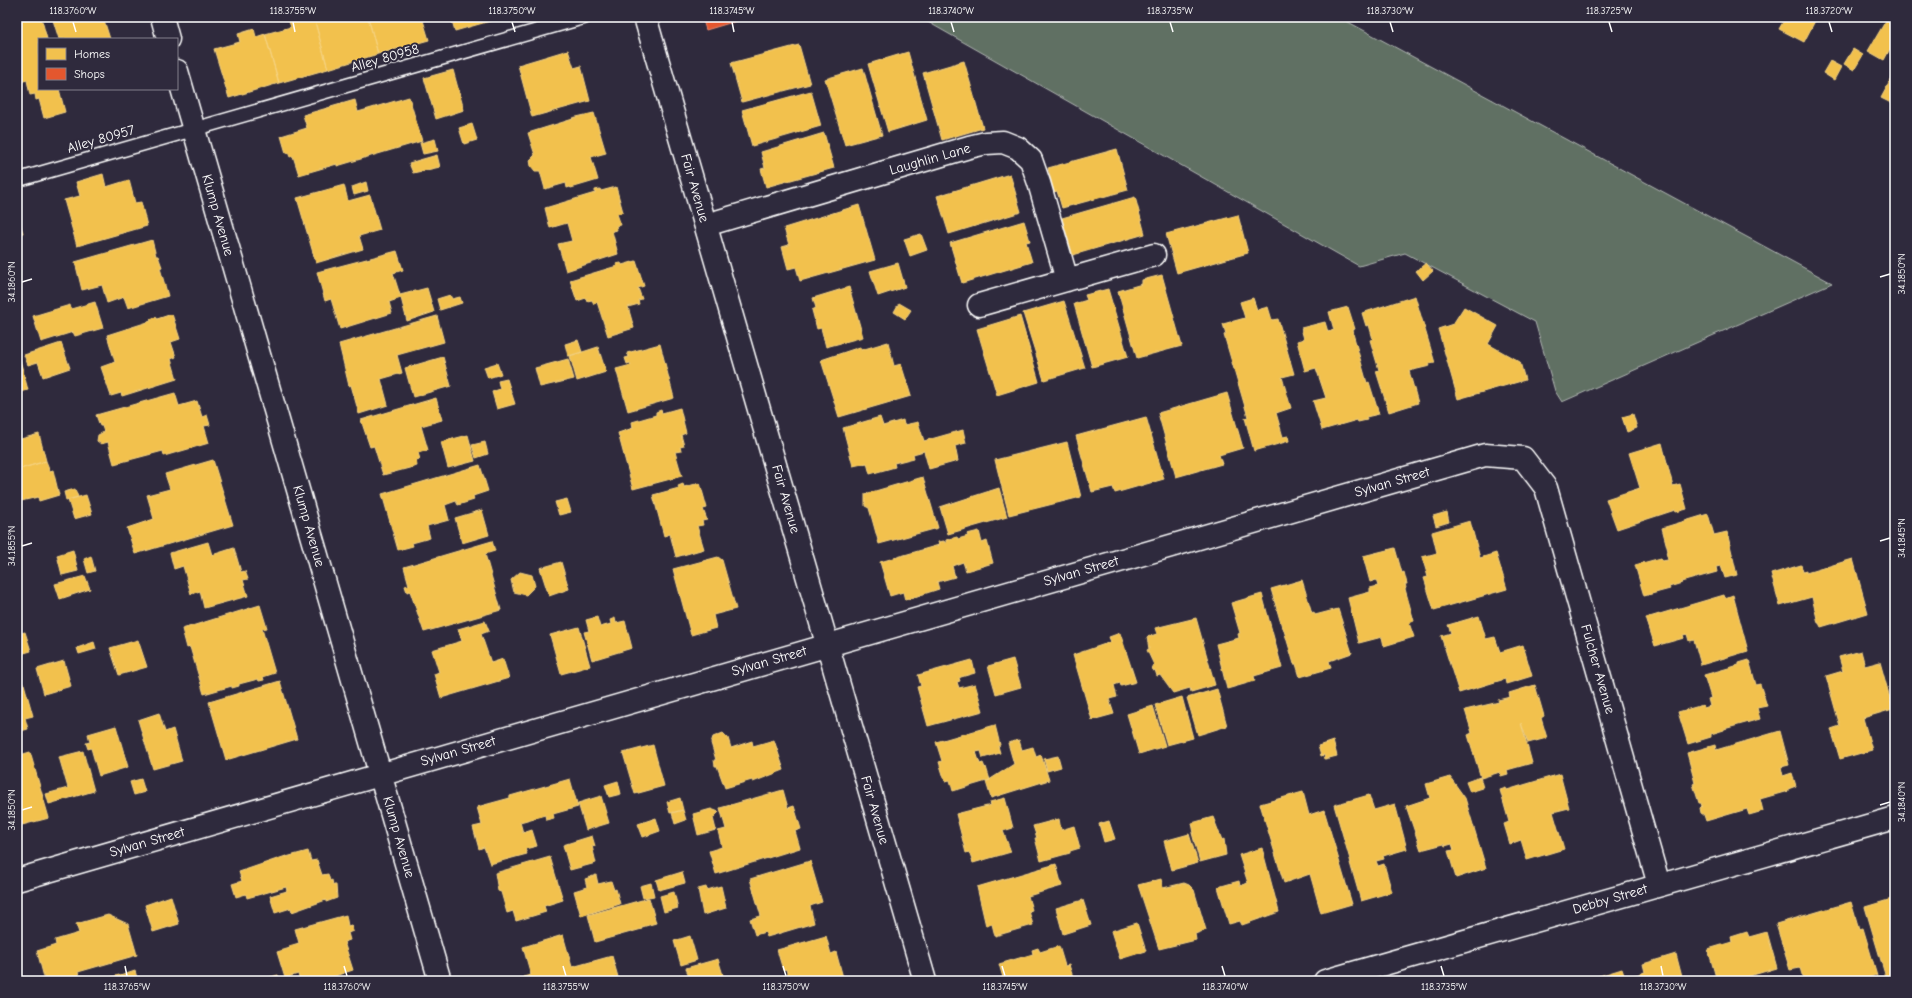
<svg xmlns="http://www.w3.org/2000/svg" width="1912" height="998" font-family="'Comic Neue',sans-serif">
<style>
.green{fill:#616f64;stroke:#b0b7b2}
.homes{fill:#f2c14e;stroke:#f6d483}
.shops{fill:#e4572e;stroke:#ec896d}
.lines{fill:none;stroke-linecap:round;stroke-linejoin:round}
.lane-casing{stroke:#fff;stroke-width:16}
.street-casing{stroke:#fff;stroke-width:25}
.lane{stroke:#2f2a3d;stroke-width:13}
.street{stroke:#2f2a3d;stroke-width:22}
.ticks{fill:none;stroke:#fff;stroke-width:1.5}
.labels{text-anchor:middle;dominant-baseline:central;stroke-width:4;stroke-linejoin:round;paint-order:stroke}
.street-label{font-size:14px;fill:#fff;stroke:#2f2a3d}
.neatline{fill:none;stroke:#fff;stroke-width:1.5}
.ticks-label{font-size:10px;text-anchor:middle;fill:#fff}
</style>
<rect width="100%" height="100%" fill="#2f2a3d"/>
<filter id="ink" filterUnits="userSpaceOnUse"><feTurbulence type="fractalNoise" baseFrequency=".025" numOctaves="2"/><feDisplacementMap in="SourceGraphic" scale="8" xChannelSelector="R" yChannelSelector="G"/><feConvolveMatrix kernelMatrix="1 2 1 2 8 2 1 2 1" color-interpolation-filters="sRGB"/></filter>
<g filter="url(#ink)">
<!-- green -->
<path class="green" d="M919,17h420l493,266 -270,119 -7,-11 -20,-69 -130,-69 -46,13z"/>
<!-- homes -->
<path class="homes" d="M24,17h17l6,22h-8v50h20l6,23 -21,6 -5,-19 -3,1 -1,-6 -5,1 -3,-15 -10,3v-64z
M52,17h51l7,22h-51z
M296,17h9l1,4 8,-3 14,51 -49,14 -14,-49 26,-7 -3,-8z
M319,17h49l10,37 -50,15 -14,-51z
M368,17h54l7,23 -51,14z
M451,17h53l-49,14z
M1786,17h31l-13,25 -25,-13z
M1888,17h7v33l-5,-1 -6,11 -16,-9z
M254,29l2,8 9,-3 14,49 -50,15 -15,-49 26,-7 -2,-8z
M799,45l11,39 -68,18 -11,-39z
M1853,49l10,6 -9,15 -10,-6z
M568,50l6,18 7,-2 9,35 -58,16 -14,-52z
M908,52l19,68 -39,12 -20,-68z
M964,61l19,67 -41,12 -19,-67z
M1830,61l11,6 -7,13 -11,-7z
M863,68l19,67 -37,10 -20,-66z
M453,70l11,40 -28,9 -12,-41z
M1895,72v33l-14,-7z
M811,91l10,35 -69,20 -10,-36z
M409,97l13,44 -85,25v-2l-38,11 -6,-19 -3,1 -2,-5 -2,1 -5,-17 26,-8 -4,-13 52,-15 3,12z
M594,113l12,40 -15,4 7,23 -27,8 -1,-1 -3,1 -1,-5 -21,6 -5,-18h-5l-4,-5 -1,-6 5,-5 -7,-22 45,-14 -1,-1z
M472,124l5,16 -13,4 -5,-16z
M824,133l10,35 -68,19 -5,-18 4,-1 -4,-16z
M435,139l3,12 -15,3 -3,-11z
M1117,149l11,41 -66,18 -5,-17 -3,1 -6,-24z
M437,155l3,12 -27,6 -4,-10z
M103,174l3,13 23,-7 6,23 6,-1 6,24 -70,20 -13,-46 16,-4 -4,-14z
M1010,174l11,38 -72,22 -12,-38z
M366,182l2,9 -14,4 -2,-8z
M344,185l4,16 22,-6 10,35 -21,6 4,13 -47,14 -19,-65z
M616,187l7,25 -6,2 4,11 -5,1 1,4 -5,1 6,23 -52,17 -8,-27 14,-3 -5,-18 -17,5 -5,-20 50,-15v-3l5,-1 1,2z
M1135,197l10,37 -72,21 -11,-37z
M859,205l16,55 -75,21 -4,-14 -8,2 -6,-22 7,-2 -5,-17z
M17,214l6,19 -6,2z
M1238,215l10,38 -71,20 -11,-39z
M1024,221l6,20 -4,1 6,20 -70,21 -12,-40z
M921,234l6,16 -17,6 -6,-17z
M152,240l4,16h2l4,11 -2,1 8,28 -40,12 -4,-11 -17,6 -5,-18 -20,5 -7,-28z
M397,251l6,19 -10,3 7,22 27,-7 7,24 -27,9 -6,-23 -12,4 3,11 -52,16 -9,-30 -6,2 -8,-29z
M636,261l8,25 -6,2 4,11 -4,1 1,4 -11,3 6,21 -26,8 -11,-34 -3,2 -2,-4 -5,1 -1,-3 -9,3 -7,-21 47,-14 -1,-2 5,-1 1,2z
M898,263l7,24 -27,9 -8,-25z
M1426,263l7,8 -10,9 -7,-9z
M1162,275l20,71 -45,12 -19,-67 24,-7v-4z
M849,287l14,50 -37,10 -5,-19 -4,1 -5,-19 4,-2 -3,-10z
M1108,289l20,68 -36,10 -18,-63 13,-4 -2,-5z
M450,295l2,4 8,-2 2,6 -22,7 -3,-11z
M1415,296l20,67 -6,1 1,2 -21,5 9,32 -29,9 -13,-41 3,-1 -9,-30 3,-1 -4,-14 -3,1 -4,-13z
M1253,298l4,12 11,-3 4,13 6,-1 16,55 -12,3 9,31 -15,5 7,24 5,-1 1,5 -35,10 -9,-33 3,-1 -24,-82 2,-1 -3,-10 22,-6 -5,-16z
M1064,301l21,67 -41,12 -21,-67z
M95,302l8,26 -28,8 -2,-4 -32,10 -8,-26 37,-11 1,4z
M899,303l12,7 -6,9 -11,-7z
M1348,307l7,22 -3,1 15,53 2,-1 10,32 -13,3 1,3 -9,2 -1,-2 -35,10 -9,-29 13,-3 -10,-30 -11,3 -8,-30 7,-2 -3,-11 24,-6 3,10 6,-2 -5,-18z
M1464,307l34,19 -10,18 32,18 5,18 -67,19 -20,-70 15,-5z
M172,314l8,25 -9,3 5,15 -5,2 6,20 -55,17 -1,-3 -10,3 -10,-29 14,-5 -8,-27 44,-14 -1,-2 6,-2 1,2z
M437,316l7,26 -47,13 5,18 -21,6 7,26 -29,9 -8,-29 -2,1 -10,-42z
M1020,316l19,66 -42,13 -20,-66z
M578,340l4,12 -14,4 -3,-12z
M888,342l6,24 7,-2 10,32 -72,21 -18,-57 39,-13 1,3z
M61,343l9,25 -27,9 -5,-15 -10,3 -4,-10z
M660,344l14,54 -46,13 -12,-42 15,-4 -1,-2 -3,1 -2,-6 4,-1 -2,-4z
M598,347l8,25 -29,9 -7,-25z
M443,357l8,29 -38,11 -8,-29z
M568,359l6,20 -34,8 -5,-19z
M20,360l8,30 -11,3v-32z
M497,363l4,11 -13,4 -4,-11z
M507,379l8,25 -18,5 -5,-17 8,-3 -2,-8z
M175,393l4,13 18,-5 5,16 5,-2 3,10 -6,1 5,17 -45,13 -1,-5 -49,13 -6,-22 -7,2 -4,-3 1,-6 6,-3 -2,-6h-2l-4,-11z
M1227,393l16,55 -24,7 3,9 -46,13 -18,-64z
M436,398l6,22 -21,6 7,24 -10,3 2,6 -4,1 1,6 -34,9 -9,-29 -4,1 -9,-27z
M680,408l6,25 -5,2 3,11 -4,1 1,4 -6,1 7,24 -49,13 -15,-56 15,-5 -1,-6 24,-7v-3l5,-2 1,3z
M1633,414l4,14 -10,4 -5,-15z
M880,417l3,9 20,-6 1,5 14,-3 6,19 39,-11 3,13 -11,3 3,15 -29,8 -5,-18 -11,3 1,4 -20,5 1,4 -25,7 -3,-11 -14,3 -10,-38z
M1146,417l18,62 -49,14 -2,-6 -21,5 -16,-56z
M39,434l7,27 -26,8 -3,-9v-20z
M468,435l7,26 -27,7 -7,-26z
M485,442l3,12 -12,4 -4,-13z
M1067,442l14,55 -72,18 -14,-55z
M1662,443l11,43 7,-2 7,25 -11,3 -1,-2 -58,19 -11,-30 34,-11 -11,-35z
M17,460l3,9 26,-8 4,10 3,-1 6,25 -20,6 -1,-4 -21,5z
M213,460l20,65 -98,29 -8,-26 27,-9 -7,-24 23,-6 -5,-15z
M480,465l8,26 -15,5 1,4 -16,5 -2,-4 -11,4 4,15 -22,6 3,12 -18,5 1,3 -15,4 -16,-56z
M923,477l15,51 -59,16 -10,-36 -4,-2v-12z
M700,483l7,25 -4,1 4,11 -5,1 1,4 -6,1 7,23 -28,8 -6,-23 -6,2 -11,-41 26,-7 -1,-2 5,-2 1,3z
M999,488l8,29 -59,17 -8,-27z
M75,489l3,8 -12,3 -2,-8z
M86,495l6,19 -18,5 -6,-19z
M567,499l4,13 -12,3 -4,-13z
M482,510l7,25 -27,8 -7,-25z
M1447,512l2,10 -13,4 -3,-10z
M1708,514l6,21 13,-3 10,43 -12,3 -4,-12 -5,1 1,5 -36,10 1,1 -13,4 1,2 -26,7 -9,-31 26,-7 1,3 6,-1 -2,-8 2,-1 -6,-23z
M1470,521l10,37 16,-5 11,36 -73,21 -10,-32 4,-1 -6,-20 15,-4 -5,-21z
M979,531l3,12 5,-2 6,22 -27,8 -3,-9 -11,4 3,11 -18,5 2,7 -34,11 -2,-8 -13,4 -10,-34 59,-17 -1,-3 6,-1 1,2h1v-3l11,-3 1,2 10,-3 -1,-2z
M492,541l3,10 -10,3 16,56 -77,22 -14,-41 -3,1 -2,-6 4,-1 -5,-18z
M208,542l4,13 22,-7 7,24 4,-1 3,8 -5,1 5,16 -44,12 -4,-17 -9,3 -8,-28 -9,3 -4,-16z
M1395,548l7,25 2,-1 3,12h-2l1,4 -1,1 9,32 -5,2 5,14 -30,9 -2,-9 -23,6 -11,-45 22,-6v-4l8,-2 -2,-6 -6,2 -7,-26z
M73,550l5,21 -16,4 -5,-20z
M91,556l4,15 -7,2 -4,-14z
M718,557l4,3 14,49 -23,6 3,13 -25,7 -18,-66z
M1853,559l15,54 -47,14 -2,-4h-1l-6,-26 -32,9 -9,-32 30,-9 2,7 3,-1v2z
M561,562l8,27 -20,7 -9,-28z
M520,572l12,3 3,11 -9,9 -12,-3 -3,-12z
M85,576l5,13 -30,10 -5,-15z
M1302,580l10,33 2,-1 1,3 23,-6 14,44 -23,8 2,7 -31,9 -4,-13h-2l-11,-37h-1l-11,-38z
M1262,594l20,74 -28,8 1,5 -28,8 -11,-45 23,-6 -1,-4 2,-1 -9,-30z
M1724,595l1,3 8,-3 15,56 -47,14 -7,-25 -5,1 -2,-7 -4,1 1,3 -29,8 -9,-28z
M260,605l7,23 -5,1 13,44 -12,4 1,3 -5,1 -1,-2 -19,5v2l-7,2v-2l-28,8 -14,-47 -3,1 -5,-19z
M1479,616l7,23 9,-2 5,15 23,-7 9,31 -26,8 -1,-5 -46,14 -18,-57 10,-3 -3,-8z
M17,617l3,13h-3z
M597,617l3,10 11,-3 -1,-4 5,-2 1,5 9,-2 7,27 -40,12 -8,-28 5,-1 -3,-11z
M1196,618l19,67 -24,7 -1,-4 -17,5 -13,-18 -3,1 -2,-6 -2,1 -1,-5 2,-1 -7,-15 2,-1 -2,-12 10,-3 -2,-6z
M485,621l4,10 -8,3 10,29 12,-4 6,19 -68,20 -7,-24 5,-2 -7,-22 30,-9 -4,-12z
M579,627l11,39 -29,8 -11,-39z
M25,632l6,19 -14,4v-21z
M1120,633l16,49 -15,4 -1,-3 -6,2 3,12 -8,2 5,15 -22,6 -19,-65 38,-13 -2,-5z
M138,640l9,27 -28,8 -9,-27z
M94,642l2,7 -17,5 -2,-6z
M1861,651l4,15 15,-4 13,47 -30,9 9,32 -32,9 -9,-30 9,-3 -14,-50 17,-5 -4,-14z
M1013,659l8,28 -25,7 -8,-28z
M972,660l3,13 -14,4 -2,1 1,3 -3,1 2,6 16,-4 8,27 -55,15 -11,-39 4,-1 -3,-11z
M1749,660l7,25 4,-1 7,22 -10,2 3,11 -36,10v1l-13,4v3l-23,7 -10,-32 25,-7 1,3 6,-2 -2,-7 3,-1 -7,-23 35,-10v-2z
M64,661l7,25 -27,8 -7,-25z
M280,681l17,58 -71,21 -17,-58z
M24,684l9,32 -8,2 3,11 -11,3v-47z
M1535,685l9,31 -3,2 6,20 -19,5 -7,-20 11,40 -25,7 1,4 -7,2 -1,-4 -19,6 -13,-43 4,-2 -7,-23 34,-8 -1,-2 12,-3 -1,-4z
M1217,689l10,37 -29,9 -11,-37z
M1182,697l11,41 -26,7 -12,-40z
M1153,706l12,40 -26,8 -12,-40z
M159,713l6,19 8,-3 9,32 -29,8 -15,-49z
M995,725l5,20 -2,1 2,7 -17,5 -2,-7 -5,1 4,12 3,-1 2,5 1,-1 4,13 -37,11 -3,-11 -5,1 -6,-19 3,-1 -6,-19z
M116,726l12,41 -29,9 -8,-28 -3,1 -2,-6 4,-1 -2,-8z
M1780,731l9,34 -8,2 2,9 9,-3 4,13 -8,3v2l-28,8 3,12 -14,4 -2,-6 -41,12 -2,-6 -3,-2 -1,-5 2,-2 -1,-3h-2l-6,-19 2,-1 -8,-30 28,-8 1,5z
M723,733l5,5 3,10 21,-7 1,5 21,-6 10,30 -31,12 -1,-2 -27,8 -8,-22h-2l-1,-6h2l-5,-17 2,-6z
M1019,740l3,10 11,-3 3,10 5,-2 8,25 -58,18 -5,-16 28,-18 -6,-21z
M1333,741l4,15 -12,3 -1,-4 -3,1 -3,-10z
M653,745l11,41 -29,8 -12,-41z
M83,751l11,40 -45,13 -3,-10 22,-6 -9,-31z
M30,752l19,66 -27,7 -3,-12h-2v-57z
M1058,756l3,11 -14,4 -3,-12z
M1560,774l9,34 -16,4 11,37 -37,11 -6,-20 -11,4 -6,-20 5,-2 -9,-32 6,-2 1,2z
M1450,777l15,21 21,70 -30,10 -8,-27 6,-1 -2,-6 -7,2 -1,-2 -23,6 -15,-44 24,-8 -4,-14z
M1480,777l3,11 -13,4 -4,-10z
M141,779l4,13 -11,3 -4,-13z
M570,779l8,28 -25,7 1,4 -8,2 -1,-5 -25,7 3,11 9,-3 5,16 -12,3 2,5 -37,10 -6,-17 -5,2 -6,-22 9,-2 -5,-18 33,-9v-2z
M618,781l3,13 -12,3 -4,-12z
M783,790l5,18 6,-2 7,23 -6,2 5,17 -84,26 -7,-23 13,-4 -4,-16 8,-2 -6,-21z
M1303,792l6,23 15,-5 28,94 -31,9 -11,-39 -26,9 -24,-79z
M1369,795l5,15 21,-6 12,45 -24,7 1,3 -8,2 2,5 6,-2 8,28 -31,9 -11,-38h1l-17,-58z
M601,796l8,27 -23,7 -8,-27z
M680,798l3,12 -13,3 -3,-11z
M1005,798l8,30 -10,3 8,21 -38,11 -4,-11 -3,1 -10,-39 35,-9 -1,-3z
M711,809l8,3 -6,6 3,12 -18,5 -5,-21z
M683,810l3,10 -11,4 -3,-11z
M1213,817l9,23 2,-1 2,16 -26,7 -8,-29h2l-2,-10z
M656,818l4,13 -17,6 -5,-13z
M1059,819l2,11 13,-4 6,22 -10,3v2l-29,8 -6,-23h2l-4,-12z
M1109,821l6,18 -11,3 -5,-18z
M1189,834l9,29 -26,7 -8,-29z
M592,836l3,10h-3l4,17 -26,7 -7,-25z
M1262,848l17,64 -37,13 -2,-4 -11,3 -11,-37 21,-6 1,5 8,-3 -9,-28z
M308,851l3,10 6,-1 5,15 6,-1 2,7 2,-1 1,5h3l1,13 -11,4v-2l-34,12 -1,-4 -16,5 -5,-17 17,-5 -1,-4 -39,11 -1,-4 -10,3 -4,-13 10,-3 -3,-9 47,-16v1z
M550,857l13,43 -19,6 2,6 -30,9 -3,-10 -6,2 -6,-21 -3,-1 -3,-18z
M810,861l12,41 -12,4 4,17 -47,14 -2,-5 -10,3 -5,-16 11,-3 -11,-37z
M1056,864l6,22 -34,10 4,14 -3,1 4,14 -38,11 -3,-12 -6,2 -9,-39z
M682,872l3,11 -26,7 -3,-10z
M596,875l2,9 13,-3 3,9 2,-1 4,15 -39,12 -7,-25 13,-4 -2,-8z
M1161,879l2,9 21,-5 5,2 5,5 12,40 -11,4 1,6 -37,9 -21,-64z
M651,883l3,13 -11,2 -3,-12z
M721,886l5,22 -23,7 -5,-26 8,-2 1,3z
M674,892l4,16 -14,4 -4,-16z
M171,896l8,28 -26,8 -8,-27z
M649,898l7,25 -14,4v2l-47,13 -7,-27z
M1895,898v83h-8l-22,-74z
M1083,900l8,25 -28,9 -7,-26z
M1851,902l8,27 4,-1 14,47 -21,6h-52l-4,-13 -10,2 -14,-46z
M108,915l20,9 9,31 -59,17 3,9h-16l-2,-4 -18,4 -8,-30 19,-6 -1,-5 24,-7 -3,-9z
M346,915l2,11 3,-1 2,6 -5,2 2,7 -6,2 9,28 -33,11 -21,-3 -1,-4 -13,4 -8,-26 13,-4 -1,-2 10,-3 -4,-14z
M1137,923l9,28 -26,8 -9,-28z
M1747,932l2,5 18,-5 10,36 -31,9 1,4h-30l-9,-32 24,-7 -1,-5z
M563,935l9,32 40,-11 6,21 -15,4h-79l-1,-4 8,-2 -8,-28z
M690,936l7,24 -16,5 -7,-24z
M826,936l5,18 5,-2 8,29h-55l-3,-12 -3,1 -6,-20z
M1059,946l6,20 4,-1 5,15 -70,1 -5,-17 34,-10 -1,-4 6,-2 2,4z
M1676,954l7,27h-55l3,-1 -1,-3 15,-5 -2,-8z
M718,959l5,16 -4,1 2,5h-31l-4,-13z
M1622,969l4,12h-29l-1,-4z
M135,971l3,10h-39l20,-6 1,1z
M278,975l2,6h-23z"/>
<!-- shops -->
<path class="shops" d="M702,17h48l-44,13z"/>
<g class="lines">
<defs>
<path id="lane" d="M17,180l568,-163"/>
<path id="street" d="M162,17l6,22
M645,17l280,964
M177,71l263,910
M706,225l263,-78 17,-4 17,-1 15,6 13,12 8,23 28,97
M979,305l175,-50
M17,880l1468,-425 38,3 23,30 113,397
M1325,981l570,-163"/>
</defs>
<!-- lane casing -->
<use href="#lane" class="lane-casing"/>
<!-- street casing -->
<use href="#street" class="street-casing"/>
<!-- lane -->
<use href="#lane" class="lane"/>
<!-- street -->
<use href="#street" class="street"/>
</g>
</g>
<!-- ticks -->
<path class="ticks" d="M73,22l3,10M293,22l2,10M512,22l3,10M732,22l2,10M951,22l3,10M1170,22l3,10M1390,22l3,10M1609,22l3,10M1829,22l3,10M1880,277l10,-3M22,282l10,-3M1880,541l10,-3M22,546l10,-3M1880,805l10,-3M22,810l10,-3M125,966l2,10M344,966l3,10M563,966l3,10M783,966l3,10M1002,966l3,10M1222,966l3,10M1441,966l3,10M1661,966l2,10"/>
<g class="labels">
<!-- street labels -->
<g class="street-label">
<text transform="translate(385 58) rotate(-16)">Alley 80958</text>
<text transform="translate(101 139) rotate(-16)">Alley 80957</text>
<text transform="translate(930 159) rotate(-16)">Laughlin Lane</text>
<text transform="translate(695 188) rotate(74)">Fair Avenue</text>
<text transform="translate(218 215) rotate(74)">Klump Avenue</text>
<text transform="translate(1392 482) rotate(-16)">Sylvan Street</text>
<text transform="translate(786 499) rotate(74)">Fair Avenue</text>
<text transform="translate(309 526) rotate(74)">Klump Avenue</text>
<text transform="translate(1081 571) rotate(-16)">Sylvan Street</text>
<text transform="translate(769 661) rotate(-16)">Sylvan Street</text>
<text transform="translate(1598 669) rotate(74)">Fulcher Avenue</text>
<text transform="translate(458 751) rotate(-16)">Sylvan Street</text>
<text transform="translate(875 810) rotate(74)">Fair Avenue</text>
<text transform="translate(399 837) rotate(74)">Klump Avenue</text>
<text transform="translate(147 842) rotate(-16)">Sylvan Street</text>
<text transform="translate(1610 899) rotate(-16)">Debby Street</text>
</g>
</g>
<!-- margin -->
<rect width="1912" height="998" fill="none" stroke="#2f2a3d" stroke-width="44"/>
<!-- legend -->
<rect x="38" y="38" width="140" height="52" fill="#2f2a3d" stroke="#827f8b"/>
<rect x="46" y="48" width="20" height="12" fill="#f2c14e" stroke="#827f8b"/>
<text x="74" y="58" font-size="12" fill="#ffffff">Homes</text>
<rect x="46" y="68" width="20" height="12" fill="#e4572e" stroke="#827f8b"/>
<text x="74" y="78" font-size="12" fill="#ffffff">Shops</text>
<rect x="22" y="22" width="1868" height="954" class="neatline"/>
<g class="ticks-label">
<text x="73" y="14">118.3760°W</text>
<text x="293" y="14">118.3755°W</text>
<text x="512" y="14">118.3750°W</text>
<text x="732" y="14">118.3745°W</text>
<text x="951" y="14">118.3740°W</text>
<text x="1170" y="14">118.3735°W</text>
<text x="1390" y="14">118.3730°W</text>
<text x="1609" y="14">118.3725°W</text>
<text x="1829" y="14">118.3720°W</text>
<text transform="translate(1901 274) rotate(-90)" y="4">34.1850°N</text>
<text transform="translate(11 282) rotate(-90)" y="4">34.1860°N</text>
<text transform="translate(1901 538) rotate(-90)" y="4">34.1845°N</text>
<text transform="translate(11 546) rotate(-90)" y="4">34.1855°N</text>
<text transform="translate(1901 802) rotate(-90)" y="4">34.1840°N</text>
<text transform="translate(11 810) rotate(-90)" y="4">34.1850°N</text>
<text x="127" y="990">118.3765°W</text>
<text x="347" y="990">118.3760°W</text>
<text x="566" y="990">118.3755°W</text>
<text x="786" y="990">118.3750°W</text>
<text x="1005" y="990">118.3745°W</text>
<text x="1225" y="990">118.3740°W</text>
<text x="1444" y="990">118.3735°W</text>
<text x="1663" y="990">118.3730°W</text>
</g>
</svg>
